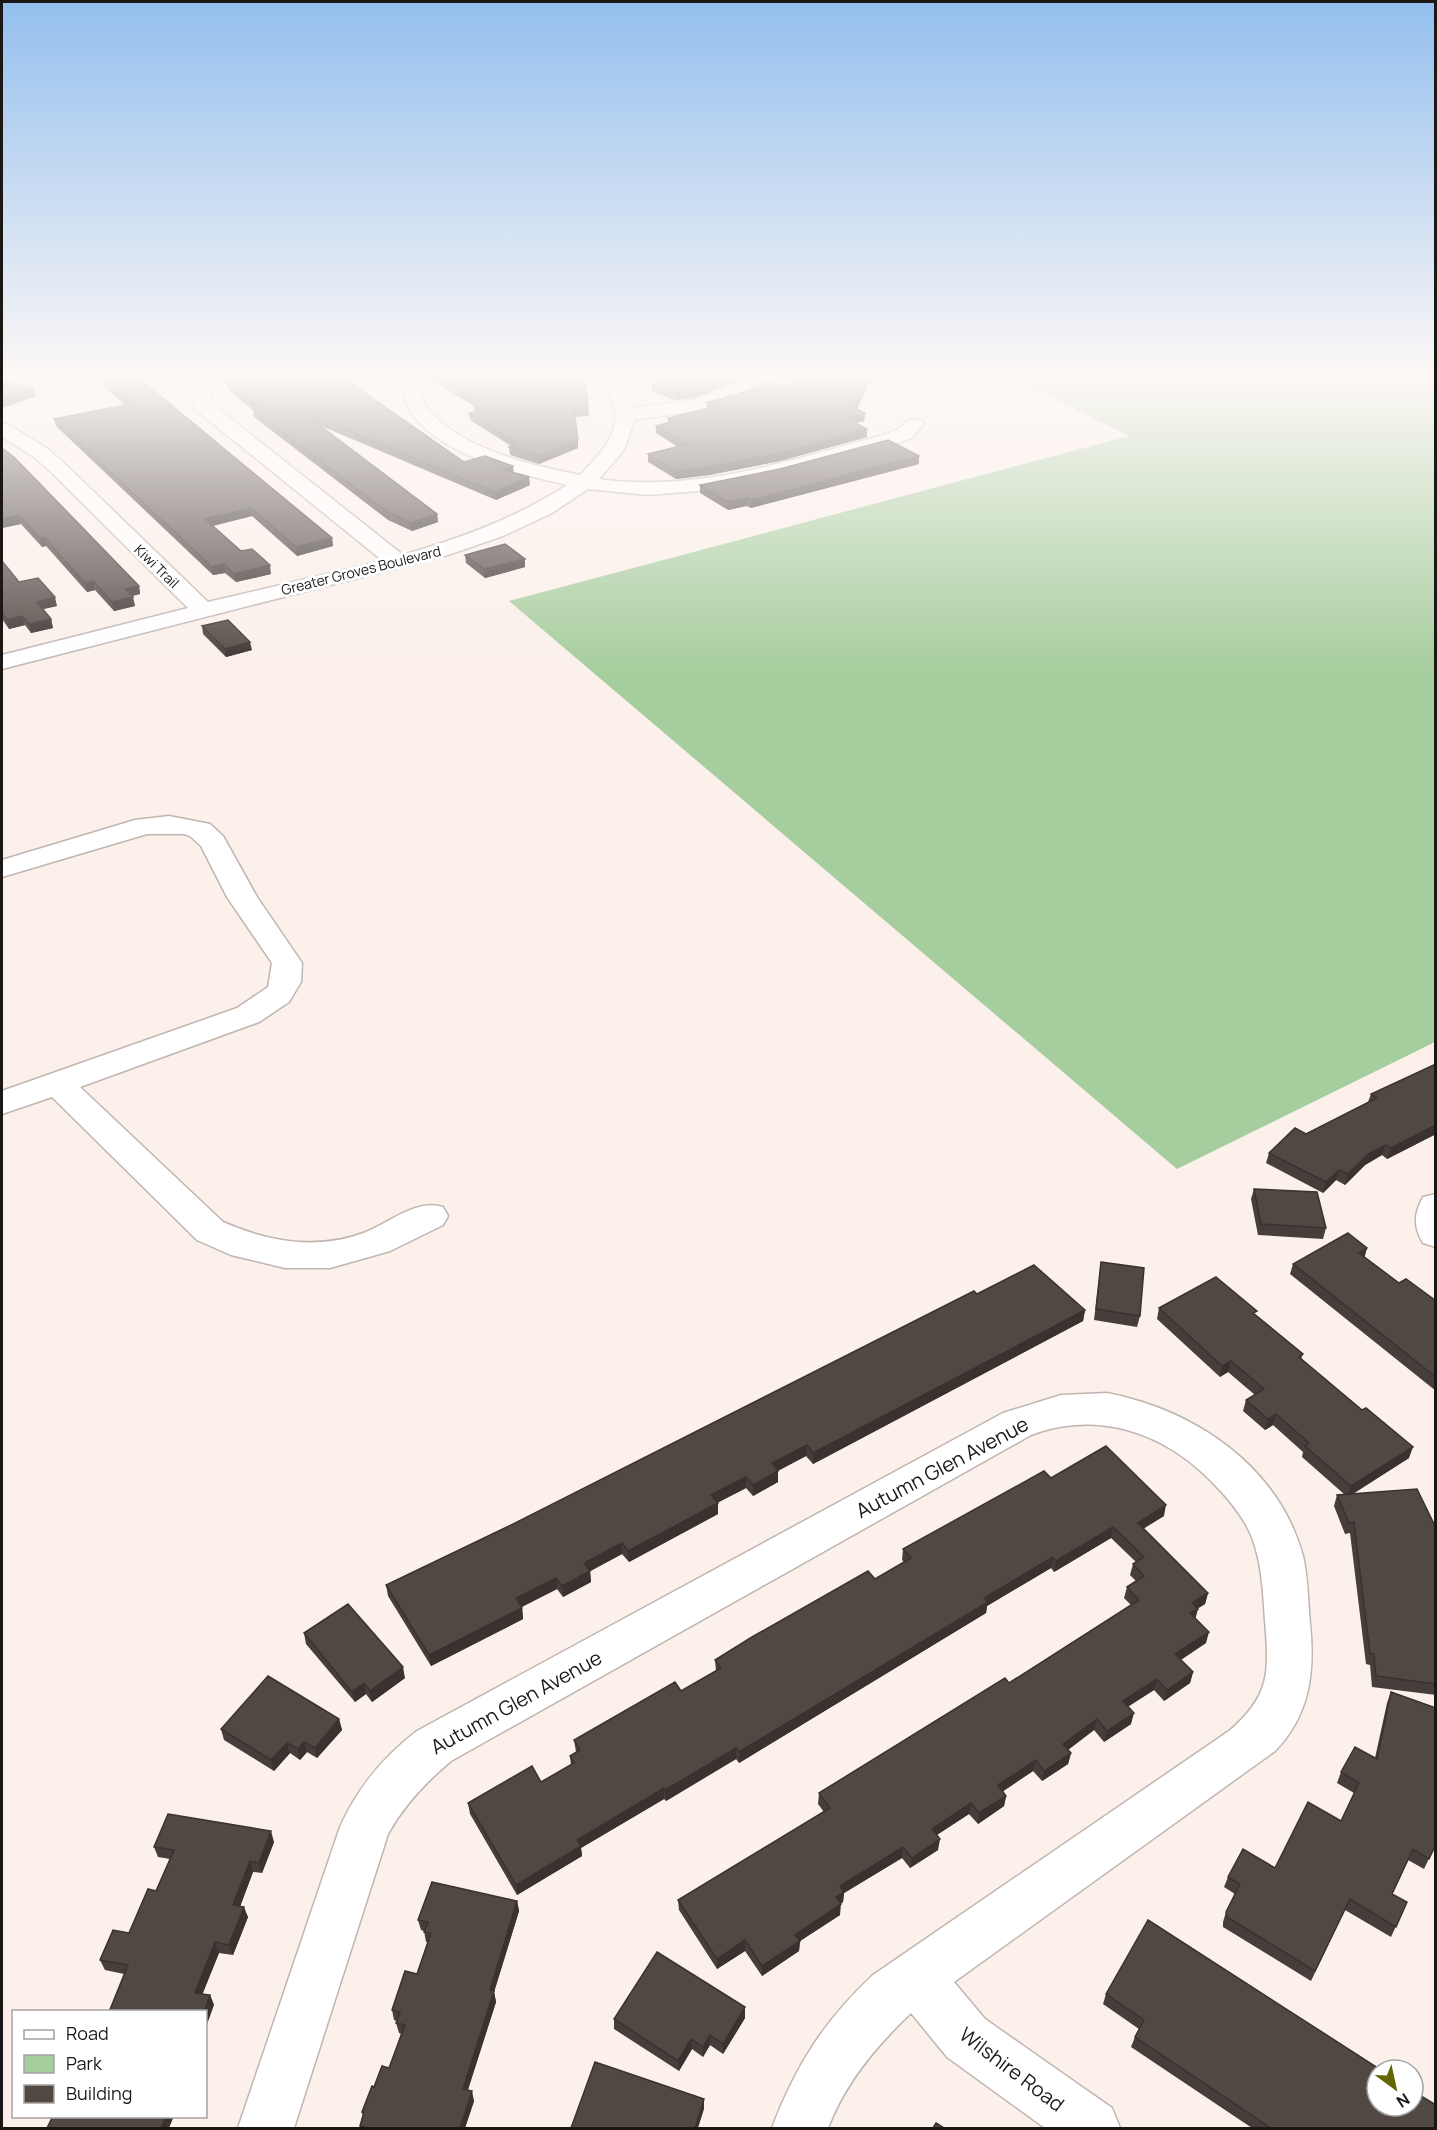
<svg xmlns="http://www.w3.org/2000/svg" width="1437" height="2130" font-family="Manrope,sans-serif">
<style>
.green{fill:#a6cd9e}
.lines{fill:none;stroke-linecap:round;stroke-linejoin:round}
.minor-casing{stroke:#c0b5b0;stroke-width:3}
.minor{fill:#fff;fill-rule:evenodd}
.wall{fill:#463e3a}
.shaded-wall{fill:#39322f}
.building{fill:#514843;stroke:#39322f;stroke-width:1.5}
.labels{text-anchor:middle;dominant-baseline:central;stroke-width:6;stroke-linejoin:round;paint-order:stroke}
.far-street-label{font-size:14px;fill:#1b1715;stroke:#fff}
.near-street-label{font-size:20px;fill:#1b1715;stroke:#fff}
</style>
<rect width="100%" height="100%" fill="#fbf0ea"/>
<!-- green -->
<path class="green" d="M1008,375h427v667l-258,127 -668,-568 620,-165z"/>
<g class="lines">
<defs>
<path id="minor" d="M2,375h17l-3,4 -14,4z
M593,375h19l14,17 7,16 65,-9 61,-24h22c-19,27 -114,42 -146,44l-11,31 -25,29c99,14 194,-20 288,-45l12,-5 9,-9h14l2,4 -11,13 -12,5 -122,33 -69,15 -62,5 -60,-6 -36,24 -49,23 -55,19 -446,114v-14l186,-47 -136,-135 -18,-16 -32,-20v-14l7,2 39,24 18,16 142,137 175,-41 -187,-151 -5,-8 5,-16h12l3,4 -1,12 193,153c58,-17 113,-37 164,-70 -52,-12 -146,-33 -164,-90l3,-4h12c6,8 7,17 15,24 37,36 97,50 147,60 21,-22 49,-49 28,-82 -4,-6 -10,-11 -15,-18z
M169,816l41,8 13,12 34,61 45,66 -1,19 -12,20 -30,20 -179,65 143,135c46,20 95,29 143,10 25,-10 50,-33 77,-25l5,9 -5,9 -53,26 -60,17h-45l-54,-13 -34,-15 -145,-143 -50,17v-23l235,-83 31,-21 4,-24 -45,-66 -26,-51 -11,-10 -6,-2h-37l-145,43v-17l133,-40z
M1436,1194v53l-13,-4c-10,-16 -9,-30 0,-46z
M1107,1393c87,17 171,72 196,163 5,21 5,46 7,68 5,48 0,91 -35,127l-321,231 31,37 127,89 8,20h-75l-98,-71 -36,-44c-35,33 -66,70 -83,115h-56c24,-63 52,-107 101,-153l356,-244c42,-36 40,-59 36,-111 -2,-28 -3,-58 -14,-85 -9,-21 -25,-39 -41,-55 -48,-48 -113,-70 -179,-45l-580,326c-25,21 -47,44 -63,73l-94,294h-56l102,-301c18,-40 43,-70 77,-96l586,-318 58,-18z"/>
</defs>
<!-- minor casing -->
<use href="#minor" class="minor-casing"/>
<!-- minor -->
<use href="#minor" class="minor"/>
</g>
<!-- wall -->
<path class="wall" d="M219,375h80l-2,2 31,5 12,-6v-1h234l14,33 1,8 -14,1 3,31 -39,16 -29,-9 -1,-8 2,-1 -41,-26 -1,-7 6,-2h-1v-5l-47,-29 -79,5 116,80 49,4v7l17,12 -34,15 -177,-75 118,89 1,8 -26,9 -24,-11 -134,-103 -1,-7 -21,-17z
M648,375h87v7l-38,15 -21,3 -24,-8v-8l6,-2z
M872,375l-15,34 8,4 -1,8 -9,2 12,6v8l-87,24 -71,14 -33,4 -28,-17v-8l30,-7 -22,-14v-7l12,-3v-5l39,-9v-7l79,-16z
M102,379l230,159 1,8 -36,10 -45,-40 -39,10 28,25 30,23 -35,8 -11,-9 -12,2 -157,-149 -2,-7 71,-14 -22,-19z
M2,448l137,138 1,8 -8,2 3,10 -21,5 -19,-21 -8,2 -41,-46 -4,1 -21,-23 -19,4z
M919,464l-168,44 -5,-2 -18,4 -28,-17v-8z
M465,555l60,4v8l-40,11 -19,-15z
M2,561l17,21 38,24 -14,3 8,10 2,9 -22,5 -6,-8 -16,4 -7,-10z
M202,626l50,24 -26,7 -23,-23z
M1436,1064v70l-49,25 -5,-4 -17,10 -20,20 -9,-5 -13,13 -57,-30 3,-10 99,-51 3,-8z
M1254,1189l72,39 -3,11 -65,-4 -7,-36z
M1367,1248l-3,9 35,26 37,18v90l-146,-117 3,-10z
M1101,1262l39,54 -3,11 -43,-7z
M977,1294l108,16 -2,11 -270,143 -7,-8 -28,15v11l-25,14 -7,-8 -29,15 1,11 -89,48 -7,-8 -32,17 1,11 -28,15 -6,-8 -35,18 1,12 -92,47 -43,-70 -2,-11 121,-58z
M1159,1308l97,7 47,39 -2,5 108,99 -56,36 83,34v167l-64,-8 -2,-22 -4,-1 -16,-131 -5,1 -11,-28 3,-11 7,-1 -42,-37 1,-5 -30,-27 -8,5 -22,-19 3,-11 9,-5 -27,-23 -8,5 -63,-58z
M1051,1478l113,38 -21,12 65,65 -3,11 -7,4 -3,10 11,25 -25,17 12,12 -3,11 -26,18 -10,-11 -26,16 3,18 -27,18 -10,-12 -26,20 3,3 -3,11 -26,17 -9,-10 -30,20 3,5 -2,10 -26,18 -9,-10 -32,21 1,15 -28,18 -8,-10 -58,35 -1,9 -3,2v11l-40,26 -1,10 -37,25 -17,-25 -28,18 -38,-59 -1,-10 146,-88 -6,-8 1,-11 190,-110 122,-78 -7,-7 3,-11 9,-6 -6,-6 3,-11 3,-2 -25,-24 -57,34 -3,-4 -64,38 -1,7 -247,150 -3,-4 -70,42 -2,-2 -83,49 1,8 -65,39 -47,-81 -2,-11 73,-21 30,-17 -1,-9 6,-4 -2,-12 107,-49 35,-20 -1,-11 160,-81 29,-17 -2,-2 1,-11z
M304,1633l101,45 -33,24 -6,-8 -11,8 -49,-58z
M1391,1692l45,152 -12,25 -16,-9 -16,34 15,8 -16,35 -46,-27 -34,71 -88,-54v-5l3,-10 9,-18 -11,-7 4,-10 47,-9 66,-47 13,-28 -17,-10 4,-11 34,-14 12,-55z
M339,1719l3,11 -25,28 -10,-6 -7,8 -10,-7 -16,18 -50,-31 -3,-11z
M274,1842l-12,31 -9,-1 -13,34 8,11 -15,38 -14,-2 -17,41 8,1 4,10 -90,-31 -19,-4 -5,-10 29,-27 27,-42 14,-32 -12,-2 -4,-10z
M517,1901l2,10 -25,81 2,10 -28,88 6,11 -9,27h-105v-2l3,-10 -1,-4 12,-25 15,-19 12,-34 -2,-1 -3,-10 1,-2 -3,-1 -2,-10 25,-36 11,-32h-2l-2,-11 -3,-1 -3,-10z
M1106,1994l330,134h-184l-121,-81 4,-10 4,-8 -36,-25z
M745,2018l-22,36 -13,-9 -7,12 -11,-8 -13,22 -65,-42v-10z"/>
<!-- shaded-wall -->
<path class="shaded-wall" d="M735,375v7l-38,15 -21,3v-8z
M869,375h3l-16,36 -8,-6z
M34,388l2,8 -33,12 -1,-8z
M865,413l-1,8 -19,5v-8z
M867,429v8l-87,24 -71,14 -33,4v-8z
M578,440v8l-39,16v-8z
M919,456v8l-168,44v-8z
M513,466l1,8 -11,-4z
M529,477l1,8 -34,15 -1,-8z
M747,498l-1,8 -18,4v-8z
M251,508l1,8 -46,11 -1,-8z
M437,514l1,8 -26,9 -1,-8z
M19,515l2,9 -19,4v-9z
M44,537l2,9 -4,1 -2,-9z
M332,538l1,8 -36,10 -1,-9z
M525,559v8l-40,11 -1,-9z
M224,564l1,9 -12,2 -1,-8z
M270,565l1,9 -35,8 -2,-8z
M93,581l2,9 -8,2 -2,-9z
M139,586l1,8 -13,3 -2,-8z
M55,597l2,9 -18,4 -2,-8z
M133,597l2,9 -21,5 -2,-9z
M22,616l3,9 -16,4 -2,-9z
M51,619l2,9 -22,5 -2,-9z
M250,642l2,8 -26,7 -1,-8z
M1436,1125v9l-49,25 4,-11z
M1386,1145l-4,10 -17,10 -20,20 3,-11 20,-20z
M1339,1170l-3,10 -13,13 3,-11z
M1367,1248l-3,11 -5,-6z
M1085,1310l-2,11 -270,143v-11z
M1231,1361l-3,11 -8,5 2,-11z
M1276,1414l-3,11 -8,5 3,-11z
M807,1445l-1,11 -35,18 1,-11z
M1413,1447l-4,11 -62,39 4,-11z
M778,1471v11l-25,14v-11z
M746,1477v11l-35,18v-11z
M718,1503v11l-89,48 -1,-11z
M1166,1505l-2,11 -29,18 3,-11z
M1113,1527l-2,11 -57,34 2,-11z
M622,1543v11l-37,20 -1,-11z
M1053,1557l-2,11 -64,38 -1,7 -247,150v-11l245,-154z
M590,1571l1,11 -28,15 -1,-11z
M556,1578l1,11 -40,20 -1,-11z
M1208,1593l-3,11 -16,10 3,-11z
M522,1608l1,11 -92,47 -2,-11z
M1198,1609l-3,11 -5,-7z
M1209,1632l-3,11 -34,22 3,-11z
M403,1667l2,11 -33,24 -2,-11z
M1193,1672l-3,11 -26,18 3,-11z
M1157,1679l-3,11 -34,22 3,-11z
M364,1683l2,11 -11,8 -3,-10z
M1134,1713l-3,11 -27,18 3,-11z
M339,1719l3,11 -25,28 -2,-10z
M1097,1719l-3,11 -33,25 2,-11z
M304,1742l3,10 -7,8 -2,-11z
M287,1743l3,10 -16,18 -3,-11z
M736,1748v11l-70,42 -1,-11z
M1071,1753l-3,11 -26,17 2,-10z
M1036,1760l-3,11 -37,25 2,-11z
M664,1788v11l-83,49 1,8 -65,39 -1,-10 61,-45z
M1006,1796l-2,10 -26,18 1,-11z
M971,1803l-2,11 -39,25 2,-10z
M271,1831l3,11 -12,31 -3,-10z
M940,1839l-2,11 -28,18 2,-10z
M903,1847l-1,11 -58,35 -1,9 -8,5 1,-10 4,-11z
M250,1861l3,11 -16,43 -4,-10z
M517,1901l2,10 -25,81 2,10 -31,96 -2,-9 27,-99z
M841,1904l-1,11 -40,26 -1,10 -37,25v-10l33,-31z
M244,1907l4,10 -15,38 -4,-10z
M745,1940v11l-28,18v-10z
M215,1942l4,11 -20,50 -4,-10z
M210,1995l4,10 -8,22v-15h-2z
M745,2007v11l-22,36v-10z
M710,2035v10l-7,12v-10z
M691,2039l1,10 -13,22 -1,-10z
M472,2091l2,10 -9,27h-5z
M704,2099v10l-6,19h-3z
M166,2116h8l-5,12h-8z"/>
<!-- building -->
<path class="building" d="M115,375h20l197,163 -36,9 -45,-39 -46,11 36,32 11,-2 18,16 -36,9 -10,-10 -12,3 -158,-148 77,-15 -29,-25z
M223,375h70l-1,2 36,5 11,-7 125,87 21,-6 28,10 -10,4 26,7 -34,15 -179,-75 -2,4 123,93 -26,9 -24,-11 -135,-103 7,-1 -29,-22z
M435,375h139l12,10 2,23 -14,1 4,31 -39,16 -30,-9 9,-3 -49,-31 14,-3 -10,-7 6,-1z
M659,375h75l-37,14 -21,3 -24,-8 13,-5z
M805,375h64l-13,29 -8,1 17,8 -20,5 22,11 -87,24 -72,14 -32,4 -28,-17 40,-10 -32,-18 18,-5 -6,-3 51,-12 -12,-4 29,-7 31,-13 19,4z
M2,381l32,7 -32,12z
M888,440l31,16 -168,44 -4,-2 -19,4 -28,-17 80,-16z
M2,448l12,9 125,129 -14,3 8,8 -21,5 -19,-21 -8,2 -41,-46 -4,1 -21,-23 -17,4z
M505,544l20,15 -41,10 -19,-14z
M2,561l17,21 19,-4 17,19 -18,5 14,17 -22,5 -7,-8 -15,4 -5,-7z
M228,620l22,22 -25,7 -23,-23z
M1436,1064v61l-45,23 -5,-3 -18,9 -20,20 -9,-4 -13,12 -57,-29 26,-25 11,6 71,-36 -6,-4z
M1254,1189l63,3 9,36 -65,-4z
M1348,1233l19,15 -8,5 40,30 7,-4 30,22v76l-143,-113z
M1101,1262l43,6 -4,48 -44,-7z
M1034,1265l51,45 -272,143 -6,-8 -35,18 6,8 -25,14 -7,-8 -35,18 7,8 -90,48 -6,-8 -38,20 6,8 -28,15 -6,-8 -40,20 6,10 -93,47 -43,-70 121,-58 467,-236 3,3z
M1216,1277l41,34 -4,2 50,41 -4,3 63,53 4,-2 47,39 -62,39 -46,-40 4,-3 -33,-29 -8,5 -22,-19 18,-11 -33,-28 -9,5 -63,-58z
M1106,1446l60,59 -28,18 70,70 -16,10 6,6 -8,4 19,19 -34,22 18,18 -26,18 -10,-11 -34,22 11,12 -27,18 -10,-12 -34,25 8,9 -27,18 -8,-11 -38,25 8,11 -27,17 -8,-10 -39,26 8,10 -28,19 -9,-11 -63,39 4,6 -8,5 5,7 -46,31 5,6 -38,25 -17,-26 -28,19 -39,-59 152,-92 -11,-15 186,-115 4,5 130,-83 -12,-13 17,-11 -11,-12 11,-7 -31,-30 -57,34 -3,-4 -69,41 4,4 -249,150 -3,-4 -71,42 -1,-2 -87,52 4,6 -65,39 -48,-82 64,-37 9,16 33,-19 -4,-7 10,-6 -6,-10 101,-58 6,9 40,-23 -6,-8 37,-23 116,-66 7,8 36,-21 -8,-9 141,-78 7,7z
M1417,1489l19,39v156l-60,-8 -2,-22h-4l-16,-132 -5,1 -12,-28z
M348,1604l55,63 -33,24 -6,-8 -12,9 -48,-59z
M268,1676l71,43 -24,29 -11,-6 -6,7 -11,-6 -16,17 -50,-31z
M1391,1692l45,16v136l-7,15 -16,-10 -21,45 15,8 -11,25 -46,-28 -35,72 -88,-54 -1,-5 14,-28 -12,-7 15,-28 32,19 33,-66 33,19 18,-38 -18,-11 14,-25 22,12z
M168,1814l103,17 -12,32 -9,-2 -17,44 11,2 -15,38 -14,-3 -20,51 15,2 -6,17h-95l19,-47 -28,-5 13,-30 16,3 19,-44 8,2 18,-41 -20,-3z
M432,1882l85,19 -27,89 4,1 -31,98 9,2 -12,37h-92l-8,-2 4,-14h-2l10,-26 2,1 8,-21 7,2 16,-43 -9,-2 4,-11 -8,-2 13,-39 12,3 14,-41 -7,-1 4,-10 -10,-2z
M1148,1920l233,150h-4v36h36v-15l23,14v23h-165l-136,-91 9,-17 -38,-26z
M657,1952l88,55 -22,37 -13,-9 -7,12 -12,-8 -13,22 -64,-42z
M595,2062l109,37 -9,29h-124z
M53,2116h113l-5,12h-114z
M936,2123l8,5h-11z"/>
<!-- sky -->
<linearGradient id="sky" x2="0" y2="1"><stop stop-color="#93bfee"/><stop offset="0.56" stop-color="#fdf8f6"/><stop offset="1" stop-color="#fdf8f6" stop-opacity="0"/></linearGradient>
<rect width="1437" height="673" fill="url(#sky)"/>
<g class="labels">
<!-- far-street labels -->
<g class="far-street-label">
<text transform="translate(157 566) rotate(44)">Kiwi Trail</text>
<text transform="translate(361 570) rotate(-14)">Greater Groves Boulevard</text>
</g>
<!-- near-street labels -->
<g class="near-street-label">
<text transform="translate(942 1467) rotate(-28)">Autumn Glen Avenue</text>
<text transform="translate(516 1702) rotate(-29)">Autumn Glen Avenue</text>
<text transform="translate(1012 2069) rotate(37)">Wilshire Road</text>
</g>
</g>
<!-- border -->
<rect width="1437" height="2130" fill="none" stroke="#1b1715" stroke-width="6"/>
<!-- legend -->
<rect x="12" y="2010" width="195" height="108" fill="#ffffff" stroke="#a4a2a1" stroke-width="1.5"/>
<rect x="24" y="2030" width="30" height="9" fill="#ffffff" stroke="#a4a2a1" stroke-width="1.5"/>
<text x="66" y="2040" font-size="18" fill="#1b1715">Road</text>
<rect x="24" y="2055" width="30" height="18" fill="#a6cd9e" stroke="#a4a2a1" stroke-width="1.5"/>
<text x="66" y="2070" font-size="18" fill="#1b1715">Park</text>
<rect x="24" y="2085" width="30" height="18" fill="#514843" stroke="#a4a2a1" stroke-width="1.5"/>
<text x="66" y="2100" font-size="18" fill="#1b1715">Building</text>
<!-- north arrow -->
<g transform="translate(1395 2088) rotate(147)"><circle r="28" fill="#ffffff" stroke="#a4a2a1" stroke-width="1.5"/>
<path d="M0-4.5L10 22L0 15L-10 22Z" fill="#626603"/>
<text y="-9" font-size="16" font-weight="bold" text-anchor="middle" fill="#1b1715">N</text>
</g>
</svg>
